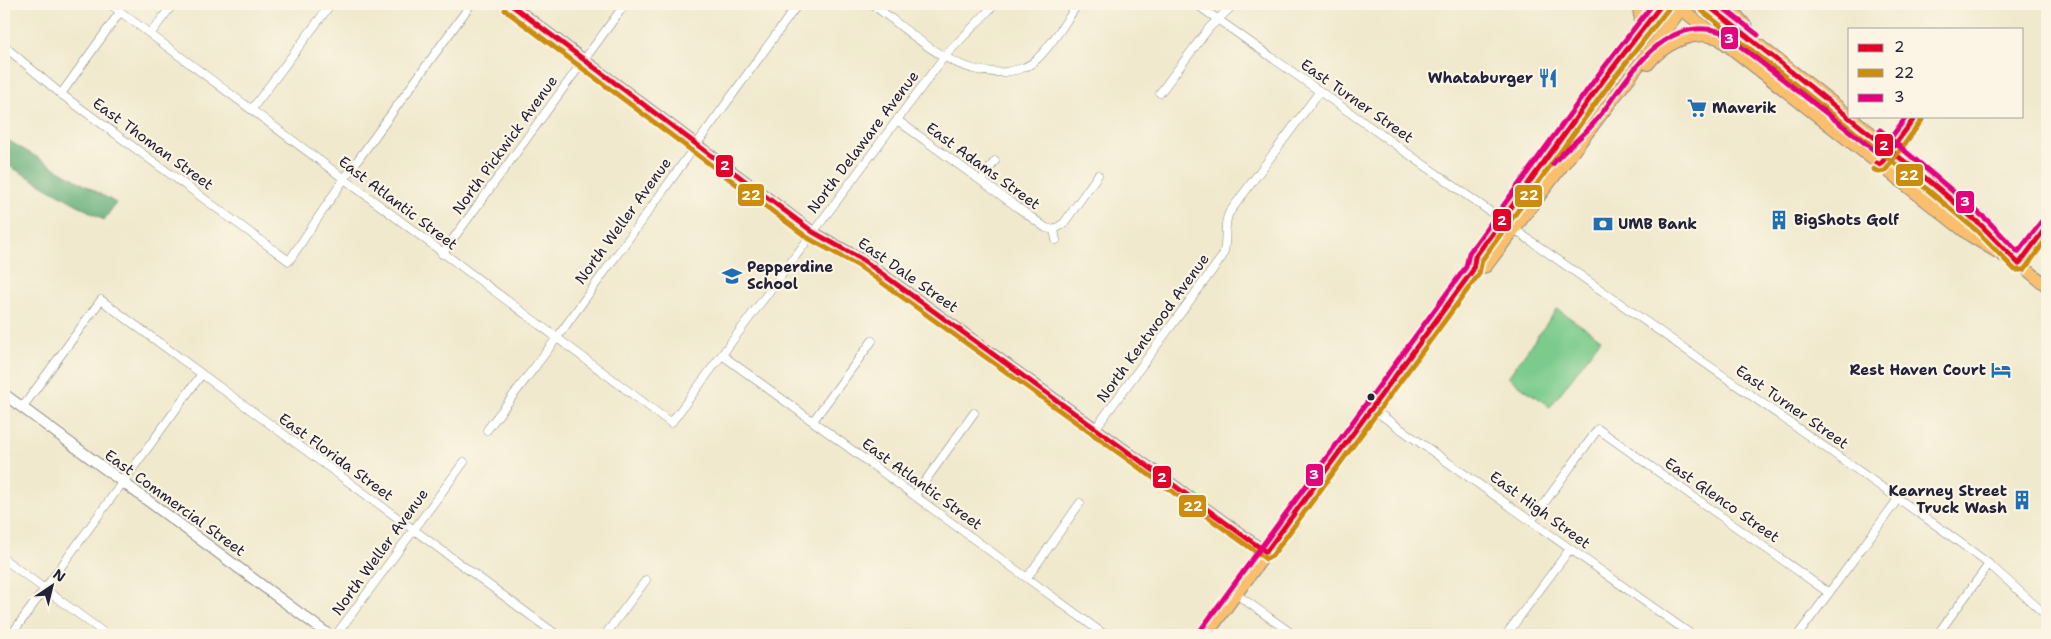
<svg xmlns="http://www.w3.org/2000/svg" width="2051" height="639" font-family="'Shantell Sans',sans-serif">
<style>
.green{fill:#7ccb8c;stroke:#4f7664}
.forest{fill:#65af78;stroke:#44685a}
.lines{fill:none;stroke-linecap:round;stroke-linejoin:round}
.minor-casing{stroke:#898684;stroke-width:9}
.tertiary-casing{stroke:#898684;stroke-width:12}
.primary-casing{stroke:#898684;stroke-width:14}
.minor{stroke:#fff;stroke-width:8}
.tertiary{stroke:#fff;stroke-width:10}
.primary{stroke:#f9bf6d;stroke-width:12}
.bus-1-casing{stroke:#fcf5e5;stroke-width:9}
.bus-2-casing{stroke:#fcf5e5;stroke-width:9}
.bus-3-casing{stroke:#fcf5e5;stroke-width:9}
.bus-1{stroke:#e4002b;stroke-width:5}
.bus-2{stroke:#cc8c0c;stroke-width:5}
.bus-3{stroke:#e5007d;stroke-width:5}
.bus-dot{fill:#22223b;stroke:#fcf5e5;stroke-width:2}
.labels{text-anchor:middle;dominant-baseline:central;stroke-width:4.5;stroke-linejoin:round;paint-order:stroke}
.poi-label{font-size:15px;font-weight:bold;fill:#22223b;stroke:#fcf5e5;text-anchor:start}
.street-label{font-size:15px;fill:#22223b;stroke:#fcf5e5}
.line-badge{stroke:#fcf5e5;stroke-width:2}
.badge-label{font-size:14px;text-anchor:middle;font-weight:bold;fill:#fff}
</style>
<rect width="100%" height="100%" fill="#fcf5e5"/>
<filter id="ink" filterUnits="userSpaceOnUse"><feTurbulence type="fractalNoise" baseFrequency=".02" numOctaves="2"/><feDisplacementMap in="SourceGraphic" scale="10" xChannelSelector="R" yChannelSelector="G"/><feConvolveMatrix kernelMatrix="1 2 1 2 8 2 1 2 1" color-interpolation-filters="sRGB"/></filter>
<filter id="wash" filterUnits="userSpaceOnUse"><feTurbulence type="fractalNoise" baseFrequency=".0096" numOctaves="4" result="noise"/><feDisplacementMap in="SourceGraphic" scale="20" xChannelSelector="R" yChannelSelector="G"/><feGaussianBlur stdDeviation="1.12" result="paint"/><feColorMatrix in="noise" values="0 0 0 0 0 0 0 0 0 0 0 0 0 0 0 0 0 1.4 0 .05"/><feComposite in="paint" operator="in"/></filter>
<g filter="url(#wash)">
<rect width="100%" height="100%" fill="#f0e9cd"/>
<!-- green -->
<path class="green" d="M1557,309l44,30 -51,68 -42,-30z"/>
<!-- forest -->
<path class="forest" d="M4,138l112,65 -12,17 -100,-57z"/>
</g>
<g filter="url(#ink)">
<g class="lines">
<defs>
<path id="minor" d="M110,4l561,419 273,-366 51,-53
M872,4c39,28 81,73 133,68 12,-2 23,-4 32,-13 16,-15 28,-37 41,-55
M1196,4l306,216
M151,33l22,-29
M4,46l57,48 228,167 55,-82 127,-175
M1160,93l49,-65 25,-24
M61,94l59,-82
M252,109l79,-105
M897,120l149,108 8,2
M981,180l14,-19
M1514,229l426,299 49,36 58,52
M1054,230l10,-7 34,-48
M1054,230l2,10
M442,254l183,-250
M722,355l383,280
M22,408l79,-108 456,335
M1371,408l321,227
M813,421l59,-80
M1095,429l127,-172c7,-15 0,-30 7,-44l91,-122
M487,430l69,-91 242,-335
M915,495l59,-82
M1532,520l66,-91 231,164
M4,559l103,76
M1027,578l53,-75
M1236,594l58,41
M11,635l190,-260
M336,635l128,-173
M605,635l41,-55
M1506,635l64,-86
M1798,635l100,-136
M1937,635l52,-71"/>
<path id="tertiary" d="M510,4l303,228 50,28 403,292
M4,394l325,241"/>
<path id="primary" d="M1675,4l296,232 41,25
M1706,4c76,60 154,118 228,181 39,33 73,70 113,101
M1727,4l20,24
M1637,33l4,-13 -3,-16
M1648,64c14,-19 44,-34 67,-27
M1473,270l13,-4 199,-262
M1206,635l267,-365 2,-13 130,-179 57,-74"/>
</defs>
<!-- minor casing -->
<use href="#minor" class="minor-casing"/>
<!-- tertiary casing -->
<use href="#tertiary" class="tertiary-casing"/>
<!-- primary casing -->
<use href="#primary" class="primary-casing"/>
<!-- minor -->
<use href="#minor" class="minor"/>
<!-- tertiary -->
<use href="#tertiary" class="tertiary"/>
<!-- primary -->
<use href="#primary" class="primary"/>
<defs>
<path id="bus-1" d="M510,4l303,228 50,28 403,292 207,-282 2,-13 130,-179 57,-74
M1706,4l227,180 49,42 37,38 28,-38
M1877,163l3,2 36,-49"/>
<path id="bus-2" d="M505,10l303,228 51,28 407,293 6,-3 207,-282 3,-14 129,-178 57,-73
M1701,10l227,180 49,41 38,39h9l23,-32
M1873,169l6,3 6,-1 37,-51"/>
<path id="bus-3" d="M1718,4l40,31
M1880,130l107,90 31,32 23,-30
M1553,164c12,-15 28,-26 41,-41 32,-38 65,-111 128,-91l157,122 28,-38
M1200,631l266,-364 3,-14 130,-179 54,-70"/>
</defs>
<!-- bus-1 casing -->
<use href="#bus-1" class="bus-1-casing"/>
<!-- bus-2 casing -->
<use href="#bus-2" class="bus-2-casing"/>
<!-- bus-3 casing -->
<use href="#bus-3" class="bus-3-casing"/>
<!-- bus-1 -->
<use href="#bus-1" class="bus-1"/>
<!-- bus-2 -->
<use href="#bus-2" class="bus-2"/>
<!-- bus-3 -->
<use href="#bus-3" class="bus-3"/>
</g>
</g>
<!-- icons -->
<defs>
<symbol id="restaurant-bare" viewBox="-9 -9 18 18"><path d="M-5-6h1v4h1v-4h1v4h1v-4h1v5L-1.5 .5V6h-2V.5L-5-1ZM5-6V6H3V1.5H1.5Q1.5-4 5-6Z" fill="#1f6fb2" stroke="#fcf5e5" stroke-width="2.5" paint-order="stroke"/></symbol>
<symbol id="supermarket-bare" viewBox="-9 -9 18 18"><path d="M-6-5.5h2.5l.6 2H6L4.5 2H-2.5L-4.4-4H-6ZM-1.5 3.2a1.3 1.3 0 1 0 .1 0ZM3 3.2a1.3 1.3 0 1 0 .1 0Z" fill="#1f6fb2" stroke="#fcf5e5" stroke-width="2.5" paint-order="stroke"/></symbol>
<symbol id="building-bare" viewBox="-9 -9 18 18"><path d="M-4-6H4V6H1V3H-1V6H-4ZM-2.5-4.3h1.7v1.8h-1.7ZM.8-4.3h1.7v1.8H.8ZM-2.5-1h1.7V.8h-1.7ZM.8-1h1.7V.8H.8Z" fill="#1f6fb2" stroke="#fcf5e5" stroke-width="2.5" paint-order="stroke"/></symbol>
<symbol id="bank-bare" viewBox="-9 -9 18 18"><path d="M-6-4H6V4H-6ZM0-2.3a2.3 2.3 0 1 0 0 4.6a2.3 2.3 0 1 0 0-4.6Z" fill="#1f6fb2" stroke="#fcf5e5" stroke-width="2.5" paint-order="stroke"/></symbol>
<symbol id="school-bare" viewBox="-9 -9 18 18"><path d="M0-5L7-2L0 1L-7-2ZM-4 1L0 2.5L4 1V4Q0 6-4 4Z" fill="#1f6fb2" stroke="#fcf5e5" stroke-width="2.5" paint-order="stroke"/></symbol>
<symbol id="hotel-bare" viewBox="-9 -9 18 18"><path d="M-6-4.5h1.5V1H6V5H4.5V3h-9V5H-6ZM-4 0a1.8 1.8 0 1 1 3.6 0ZM.5 0V-2.5h3Q6-2.5 6 0Z" fill="#1f6fb2" stroke="#fcf5e5" stroke-width="2.5" paint-order="stroke"/></symbol>
</defs>
<g fill-rule="evenodd">
<use href="#restaurant-bare" x="1534" y="64" width="28" height="28"/>
<use href="#supermarket-bare" x="1683" y="94" width="28" height="28"/>
<use href="#building-bare" x="1765" y="206" width="28" height="28"/>
<use href="#bank-bare" x="1589" y="210" width="28" height="28"/>
<use href="#school-bare" x="718" y="262" width="28" height="28"/>
<use href="#hotel-bare" x="1987" y="356" width="28" height="28"/>
<use href="#building-bare" x="2008" y="486" width="28" height="28"/>
</g>
<!-- markers -->
<circle class="bus-dot" cx="1371" cy="397" r="4.5"/>
<g class="labels">
<!-- poi labels -->
<g class="poi-label">
<text x="1533" y="78" text-anchor="end">Whataburger</text>
<text x="1712" y="108">Maverik</text>
<text x="1794" y="220">BigShots Golf</text>
<text x="1618" y="224">UMB Bank</text>
<text x="747" y="267">Pepperdine<tspan x="747" dy="17">School</tspan></text>
<text x="1986" y="370" text-anchor="end">Rest Haven Court</text>
<text x="2007" y="491" text-anchor="end">Kearney Street<tspan x="2007" dy="17">Truck Wash</tspan></text>
</g>
<!-- street labels -->
<g class="street-label">
<text transform="translate(1357 101) rotate(35)">East Turner Street</text>
<text transform="translate(863 142) rotate(-53)">North Delaware Avenue</text>
<text transform="translate(153 144) rotate(36)">East Thoman Street</text>
<text transform="translate(505 145) rotate(-54)">North Pickwick Avenue</text>
<text transform="translate(983 166) rotate(36)">East Adams Street</text>
<text transform="translate(398 203) rotate(37)">East Atlantic Street</text>
<text transform="translate(623 221) rotate(-54)">North Weller Avenue</text>
<text transform="translate(908 275) rotate(35)">East Dale Street</text>
<text transform="translate(1153 328) rotate(-54)">North Kentwood Avenue</text>
<text transform="translate(1792 407) rotate(35)">East Turner Street</text>
<text transform="translate(336 457) rotate(36)">East Florida Street</text>
<text transform="translate(922 484) rotate(36)">East Atlantic Street</text>
<text transform="translate(1722 500) rotate(35)">East Glenco Street</text>
<text transform="translate(175 503) rotate(36)">East Commercial Street</text>
<text transform="translate(1540 510) rotate(36)">East High Street</text>
<text transform="translate(380 552) rotate(-54)">North Weller Avenue</text>
</g>
</g>
<g class="line-badge">
<rect x="1720" y="26" width="19" height="24" rx="5" fill="#e5007d"/>
<rect x="1874" y="133" width="20" height="24" rx="5" fill="#e4002b"/>
<rect x="715" y="154" width="19" height="24" rx="5" fill="#e4002b"/>
<rect x="1895" y="163" width="29" height="24" rx="5" fill="#cc8c0c"/>
<rect x="737" y="183" width="28" height="24" rx="5" fill="#cc8c0c"/>
<rect x="1514" y="184" width="29" height="24" rx="5" fill="#cc8c0c"/>
<rect x="1955" y="190" width="20" height="24" rx="5" fill="#e5007d"/>
<rect x="1492" y="208" width="20" height="24" rx="5" fill="#e4002b"/>
<rect x="1305" y="463" width="19" height="24" rx="5" fill="#e5007d"/>
<rect x="1152" y="465" width="20" height="24" rx="5" fill="#e4002b"/>
<rect x="1178" y="494" width="29" height="24" rx="5" fill="#cc8c0c"/>
</g>
<g class="badge-label">
<text x="1729" y="43">3</text>
<text x="1884" y="150">2</text>
<text x="725" y="170">2</text>
<text x="1909" y="180">22</text>
<text x="751" y="200">22</text>
<text x="1529" y="200">22</text>
<text x="1965" y="206">3</text>
<text x="1502" y="225">2</text>
<text x="1314" y="479">3</text>
<text x="1162" y="482">2</text>
<text x="1193" y="511">22</text>
</g>
<!-- margin -->
<rect width="2051" height="639" fill="none" stroke="#fcf5e5" stroke-width="20"/>
<!-- legend -->
<rect x="1848" y="28" width="175" height="90" fill="#fcf5e5" stroke="#a5a1a1"/>
<rect x="1858" y="44" width="25" height="8" fill="#e4002b" stroke="#a5a1a1"/>
<text x="1894" y="52" font-size="15" fill="#22223b">2</text>
<rect x="1858" y="69" width="25" height="8" fill="#cc8c0c" stroke="#a5a1a1"/>
<text x="1894" y="78" font-size="15" fill="#22223b">22</text>
<rect x="1858" y="94" width="25" height="8" fill="#e5007d" stroke="#a5a1a1"/>
<text x="1894" y="102" font-size="15" fill="#22223b">3</text>
<!-- north arrow -->
<g transform="translate(52 586) rotate(35)" stroke="#fcf5e5" stroke-width="4" paint-order="stroke">
<path d="M0-4L9 19L0 12L-9 19Z" fill="#22223b"/>
<text y="-8" font-size="14" font-weight="bold" text-anchor="middle" fill="#22223b">N</text>
</g>
</svg>
